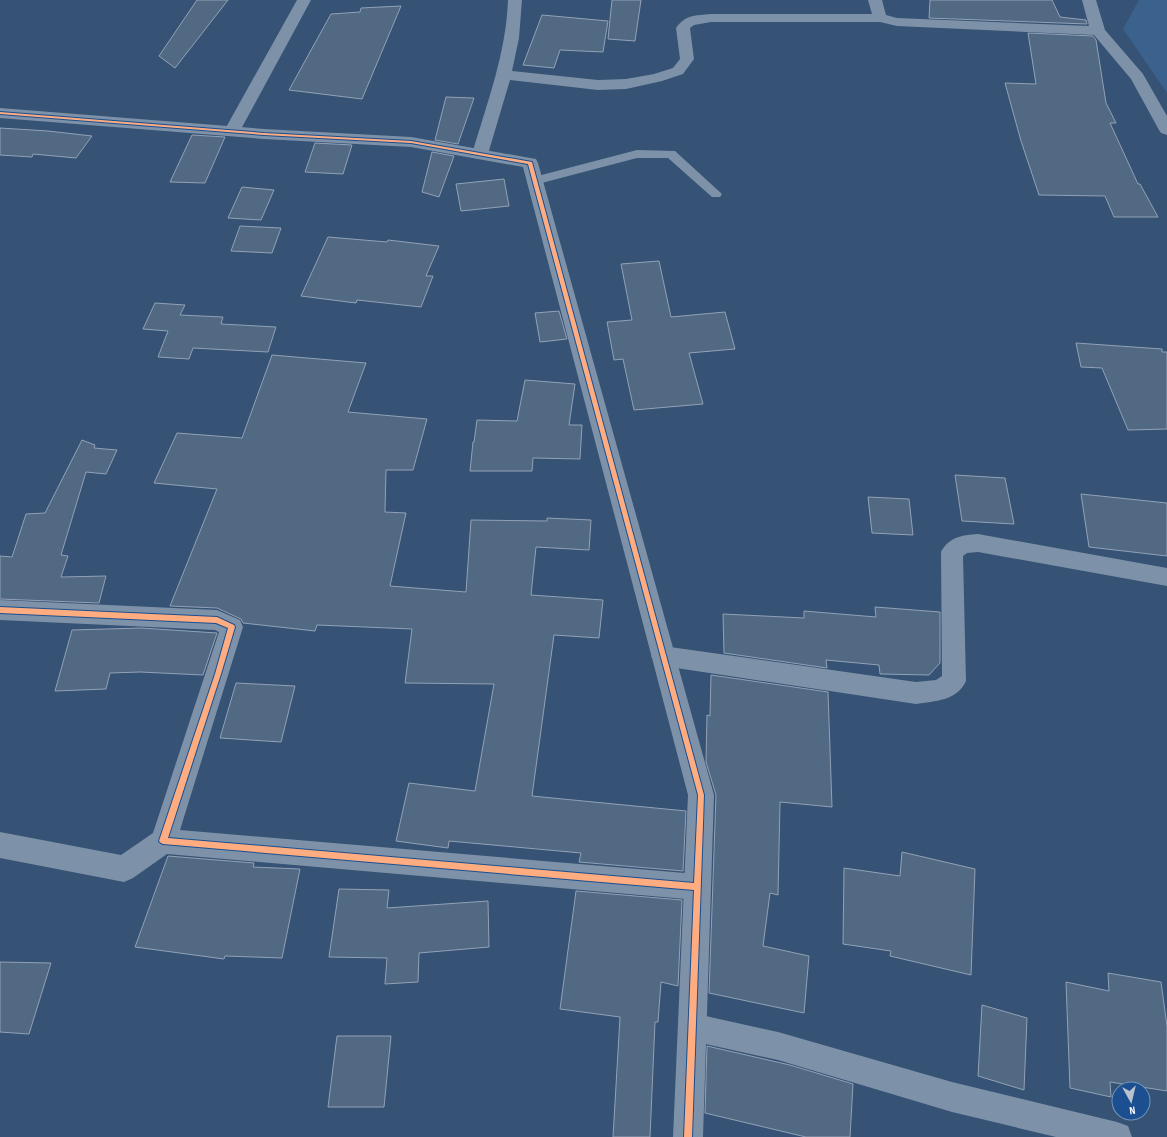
<svg xmlns="http://www.w3.org/2000/svg" width="1167" height="1137" font-family="'Sofia Sans Condensed',sans-serif">
<style>
.water{fill:#3b618d}
.building{fill:#526984;stroke:#92a2b6}
.lines{fill:none;stroke-linecap:round;stroke-linejoin:round}
.service{fill:#7d92a8;fill-rule:evenodd}
.minor{fill:#7d92a8;fill-rule:evenodd}
.tertiary{fill:#7d92a8;fill-rule:evenodd}
.cycleway-casing{stroke:#1b4f8f;stroke-width:2}
.cycleway{fill:#ffac80;fill-rule:evenodd}
</style>
<rect width="100%" height="100%" fill="#365274"/>
<!-- water -->
<path class="water" d="M1139,0h28v93l-44,-64z"/>
<!-- building -->
<path class="building" d="M197,0h31l-53,68 -16,-12z
M612,0h29l-6,41 -27,-2z
M930,0h122l8,17 26,3 1,4 -158,-6z
M401,6l-39,93 -73,-9 42,-76 29,-2 1,-4z
M542,15l66,6 -5,31 -43,-2 -6,18 -31,-3z
M1028,33l65,3 3,4 10,63 10,20h-6l28,61h2l18,33h-44l-9,-21 -66,-1 -18,-54 -16,-58 31,1z
M446,97l28,1 -16,46 -23,-4z
M0,128l48,3 44,5 -16,22 -43,-4 -1,3 -32,-2z
M192,135l33,2 -20,46 -35,-1z
M315,143l37,2 -9,29 -38,-2z
M432,152l22,4 -15,41 -17,-5z
M504,179l5,27 -48,5 -5,-27z
M242,187l32,3 -13,30 -33,-2z
M240,226l41,2 -9,25 -41,-2z
M328,237l59,5 1,-2 51,6 -13,30h7l-12,31 -64,-7 -1,3 -55,-7z
M659,261l12,56 54,-5 10,37 -46,4 14,51 -69,6 -11,-51 -9,1 -7,-38 25,-2 -11,-56z
M155,303l30,2 -5,10 43,2 -2,7 55,3 -8,25 -75,-4 -4,11 -31,-2 10,-26 -25,-2z
M559,311l8,28 -27,3 -5,-29z
M1076,343l86,6v3h5v77l-39,1 -26,-62 -21,-1z
M272,355l94,8 -18,49 79,7 -14,51h-27l-1,42 21,1 -16,73 76,6 5,-72 76,1v-3l44,2 -2,30 -53,-3 -5,48 72,5 -4,38 -45,-3 -22,161 154,15 -3,60 -104,-9 2,-9 -132,-12 -1,7 -52,-7 13,-58 66,8 19,-107 -89,-1 7,-54 -95,-4 -2,6 -72,-8 -2,-4 -24,-11 -47,-2 47,-117 -63,-6 23,-50 65,5z
M525,380l50,4 -6,41h13l-2,34 -47,-1 -1,13h-62l3,-29h1l3,-22 40,1z
M82,440l13,5 -1,3 23,2 -11,24 -20,-2 -25,83 7,1 -7,21 45,-1 -7,27 -99,-4v-43l12,1 14,-43 19,-1z
M955,475l50,3 9,46 -52,-3z
M1081,494l86,9v53l-78,-9z
M868,497l41,2 4,36 -41,-2z
M875,607l65,5v51l-11,12 -49,-1 -1,-9 -53,-5 1,8 -103,-15 -1,-39 81,4v-7l72,6z
M141,628l76,5 -14,42 -63,-3 -30,1 -4,16 -51,2 17,-61z
M711,675l117,17 4,115 -52,-5 -2,93 -8,-2 -7,53 46,10 -5,57 -95,-20 7,-198 -10,-33 1,-47 3,1z
M236,683l59,3 -14,56 -61,-4z
M902,852l73,17 -4,106 -81,-19 1,-5 -48,-7 1,-76 56,8z
M168,856l86,7 -1,4 47,2 -18,89 -57,-2 -1,3 -89,-12z
M339,889l50,1 -2,18 101,-7 1,46 -70,6 -1,29 -33,2 2,-26 -58,-1z
M576,891l106,9 -4,86 -17,-4 -3,40h-3l-5,115h-37l7,-120 -60,-8z
M0,962l51,1 -22,71 -29,-2z
M1108,973l53,9 6,44v65l-57,-9 1,15 -41,-9 -4,-106 43,9z
M982,1005l45,13 -3,72 -46,-14z
M337,1036h54l-7,71h-56z
M707,1046l83,19 63,19 -3,53h-44l-101,-24z"/>
<g class="lines">
<!-- service -->
<path class="service" d="M637,150l38,1 47,43 -2,3h-8l-44,-39h-31l-103,27 -4,-1 -2,-3 2,-3z"/>
<!-- minor -->
<path class="minor" d="M297,0h14l-71,131 -2,3 -6,2 -6,-2 -2,-3z
M508,0h14l-3,38 -7,33 86,9 28,-1 28,-5 19,-6 7,-9 -4,-31c10,-14 19,-12 35,-14h161l-4,-14h14l4,15 11,3 192,8 -7,-26h14l9,30 38,44 24,42v19l-6,-2 -2,-3 -28,-51 -37,-44 -197,-9 -17,-4h-169l-17,3 -4,3 4,31 -11,15 -21,7 -36,8 -28,1 -88,-10 -22,74 -2,4 -6,1 -6,-1 -2,-4c15,-51 34,-100 36,-154z
M978,534l189,34v18l-189,-34 -11,1 -4,3 3,125c-9,20 -31,20 -50,23l-253,-38 -8,-3 -4,-7 4,-7 8,-3 253,36 20,-2 6,-4 -1,-124c8,-15 21,-17 37,-18z
M0,600l217,10 23,10 3,7 -63,203 517,44 9,4 4,9 -4,9 -9,4 -530,-46 -34,24 -9,4 -124,-24v-26l121,23 32,-22 66,-201 -4,-2 -215,-10z
M692,1013l86,19 174,50 165,40 11,4 4,11h-76l-104,-25 -174,-52 -86,-19 -10,-4 -4,-10 4,-10z"/>
<!-- tertiary -->
<path class="tertiary" d="M0,108l264,21 147,8 125,22 2,4 176,632 -11,342h-30l15,-342 -165,-628 -112,-20 -147,-8 -264,-21z"/>
<defs>
<path id="cycleway" d="M0,112l264,21 147,8 121,21 172,633 -12,342h-8l10,-247 -531,-46 -2,-1 -2,-2 56,-167 13,-46 -12,-5 -216,-10v-6l217,10 17,8 1,2 -14,47 -53,164 526,45 4,-88 -170,-631 -117,-21 -147,-8 -264,-21z"/>
</defs>
<!-- cycleway casing -->
<use href="#cycleway" class="cycleway-casing"/>
<!-- cycleway -->
<use href="#cycleway" class="cycleway"/>
</g>
<!-- north arrow -->
<g transform="translate(1131 1101) rotate(172)"><circle r="19" fill="#1b4f8f" stroke="#7695bc"/>
<path d="M0-3L7 15L0 10L-7 15Z" fill="#b9c2ce"/>
<text y="-6" font-size="11" font-weight="bold" text-anchor="middle" fill="#ffffff">N</text>
</g>
</svg>
